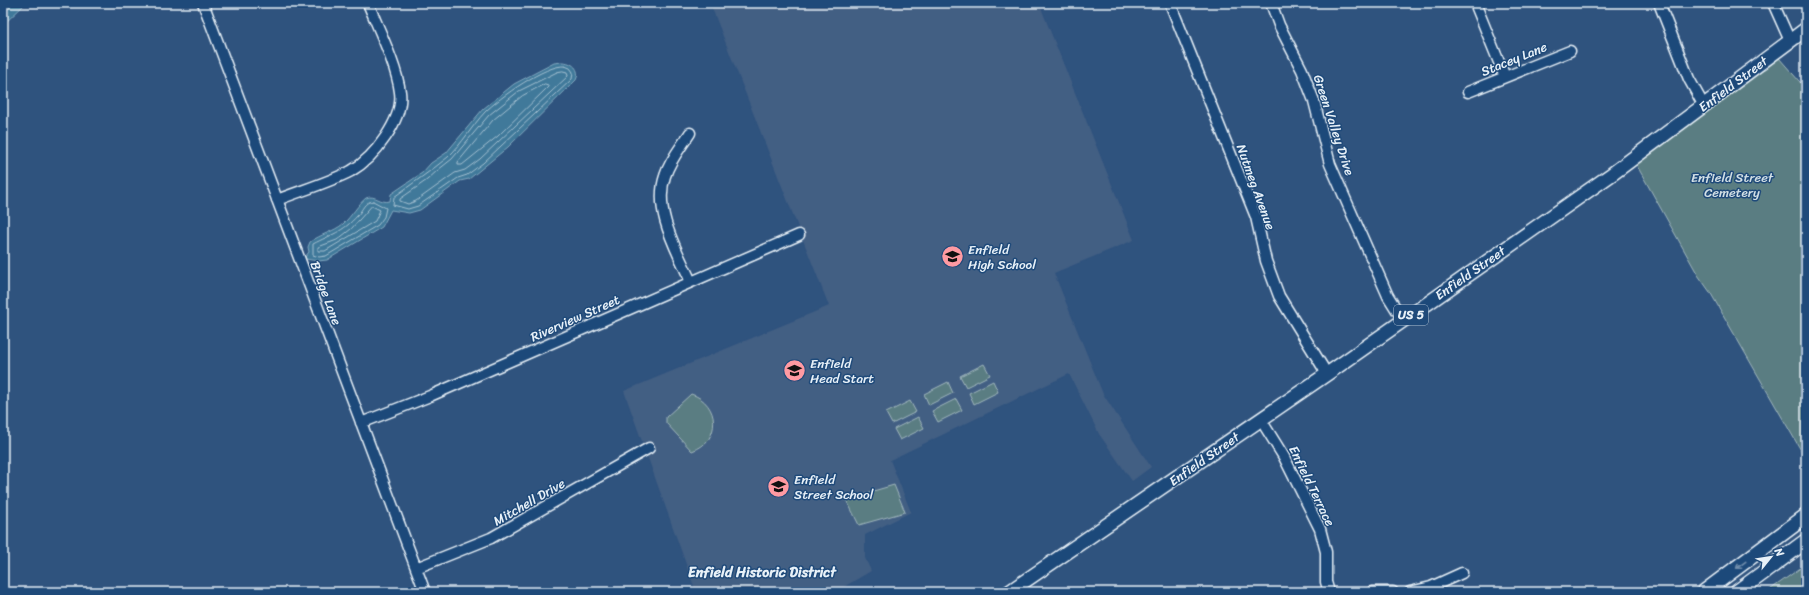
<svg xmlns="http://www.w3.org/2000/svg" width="1809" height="595" font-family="Sriracha,sans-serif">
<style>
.built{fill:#425e83}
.green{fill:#5a7d82;stroke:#a1b7bd}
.water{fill:#40799a;stroke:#83a9c0}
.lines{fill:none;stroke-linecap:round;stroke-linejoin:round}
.shore{stroke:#a5c1d2;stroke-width:1}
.minor-casing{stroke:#e8f1f8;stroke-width:13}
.major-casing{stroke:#e8f1f8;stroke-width:16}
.highway-casing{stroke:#e8f1f8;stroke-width:17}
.minor{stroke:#1f4a7a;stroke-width:10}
.major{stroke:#1f4a7a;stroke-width:13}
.highway{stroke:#1f4a7a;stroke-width:14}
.oneway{stroke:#6f8dac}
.labels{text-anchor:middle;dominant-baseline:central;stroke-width:3;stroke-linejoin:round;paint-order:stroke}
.shield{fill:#1f4a7a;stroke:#acbfd2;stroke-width:1}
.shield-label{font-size:12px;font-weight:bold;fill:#e8f1f8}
.street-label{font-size:13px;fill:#e8f1f8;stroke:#1f4a7a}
.park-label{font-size:13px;fill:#d3e0e6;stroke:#1f4a7a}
.poi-label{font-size:13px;fill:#e8f1f8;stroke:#1f4a7a;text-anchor:start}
.neighbourhood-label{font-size:14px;font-weight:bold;fill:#e8f1f8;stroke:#1f4a7a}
</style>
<rect width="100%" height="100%" fill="#2f537e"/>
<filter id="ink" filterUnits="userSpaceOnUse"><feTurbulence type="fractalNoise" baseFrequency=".025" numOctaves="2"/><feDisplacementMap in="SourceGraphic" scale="8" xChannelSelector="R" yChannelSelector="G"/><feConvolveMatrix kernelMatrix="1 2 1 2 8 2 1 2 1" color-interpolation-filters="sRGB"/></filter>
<g filter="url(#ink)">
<!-- built -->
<path class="built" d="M710,3h329l95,237 -80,33 49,121 48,73 -19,14 -33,-47 -30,-60 -179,86 21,52 -46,23v23l6,13 -36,21h-139l-72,-201 205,-85z"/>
<!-- green -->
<path class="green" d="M1779,58l27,31v370l-96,-167 -12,-17 -62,-111z
M984,364l6,11 -24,12 -6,-11z
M993,381l5,11 -24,12 -5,-11z
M948,382l5,11 -24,12 -5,-11z
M691,394c29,9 31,47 1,57l-26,-28v-6z
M956,399l6,11 -24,12 -6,-11z
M910,401l6,11 -24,12 -6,-11z
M918,417l6,11 -24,12 -6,-11z
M894,485l11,27 -46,13 -13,-26z
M1806,564v28h-39z"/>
<!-- water -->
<path class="water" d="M3,3h23l-23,22z
M562,62c10,0 19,7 14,18l-68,67 -39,32 -9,2 -40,29 -11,3 -18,-3 -9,17 -55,33 -9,1 -12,-2 -1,-2 4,-5 -1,-5 2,-5c11,-8 23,-10 33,-18 8,-7 16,-21 23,-26 9,-4 15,6 24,3l1,-7 31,-21 9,-10 15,-10 37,-44 31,-25 40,-21z"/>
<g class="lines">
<!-- shore -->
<path class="shore" d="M565,66l5,2 3,4 -1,7 -89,84 -16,12 -9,3 -40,28 -10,3 -15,-4 1,-8c19,-14 37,-26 54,-40 14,-13 24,-31 37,-45 14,-14 61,-48 80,-46z
M563,71l4,1 1,4 -88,83 -15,11 -10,3 -39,28 -8,3 -8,-3v-2l27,-19 11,-10 14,-11 37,-44 30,-24 38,-19z
M545,84l3,1v2l-50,49 -36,29h-4v-3l35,-42 29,-24z
M373,201l13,7 -2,9 -6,8 -52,31 -7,1 -6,-2v-11c19,-10 29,-11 45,-29 5,-6 6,-13 15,-14z
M372,206l8,4 -5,11 -50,30h-7v-4l19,-7 14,-11z"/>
<defs>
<path id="minor" d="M203,3l222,589
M1170,3l86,214 10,44 13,35 48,78
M1271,3l8,22 23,45 12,31 16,63 58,132 15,24
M1475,3l30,74
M1659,3l30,76 15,27
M1773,3l17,38
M1468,92l102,-41
M690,133c-9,14 -20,27 -25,43 -12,35 12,74 26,106
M277,200c23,-9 53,-18 74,-29 23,-13 53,-52 49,-79 -3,-26 -22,-64 -32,-89
M1261,420l23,37 36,72 6,23v30l3,10
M361,423l69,-27 369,-161
M416,568l75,-30 158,-90
M1372,592h21
M1410,592l21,-5 31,-14"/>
<path id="major" d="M1009,592l318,-218 285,-200 194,-145"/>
<path id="highway" d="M1704,592l102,-76
M1737,592l69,-51"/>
</defs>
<!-- minor casing -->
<use href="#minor" class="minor-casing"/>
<!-- major casing -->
<use href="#major" class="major-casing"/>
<!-- highway casing -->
<use href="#highway" class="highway-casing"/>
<!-- minor -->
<use href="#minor" class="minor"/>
<!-- major -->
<use href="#major" class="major"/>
<!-- highway -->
<use href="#highway" class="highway"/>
</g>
<!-- one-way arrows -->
<defs><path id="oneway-shaft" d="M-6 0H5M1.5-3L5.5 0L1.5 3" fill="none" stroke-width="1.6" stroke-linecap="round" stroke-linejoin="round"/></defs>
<use class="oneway" href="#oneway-shaft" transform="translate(1741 565) rotate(143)"/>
</g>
<!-- icons -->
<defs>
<symbol id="school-disc" viewBox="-11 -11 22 22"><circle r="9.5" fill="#ff9aa2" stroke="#1f4a7a"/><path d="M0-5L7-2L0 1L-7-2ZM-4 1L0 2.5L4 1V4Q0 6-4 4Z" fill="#111"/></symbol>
</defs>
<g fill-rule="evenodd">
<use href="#school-disc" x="940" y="244" width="25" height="25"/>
<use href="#school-disc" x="782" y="358" width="25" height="25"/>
<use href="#school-disc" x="766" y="474" width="25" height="25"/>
</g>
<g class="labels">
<!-- shield labels -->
<rect class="shield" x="1394" y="305" width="34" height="20" rx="3"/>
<g class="shield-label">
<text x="1411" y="315">US 5</text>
</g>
<!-- street labels -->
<g class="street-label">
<text transform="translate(1514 59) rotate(-22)">Stacey Lane</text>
<text transform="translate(1733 84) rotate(-37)">Enfield Street</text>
<text transform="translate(1334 125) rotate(72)">Green Valley Drive</text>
<text transform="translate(1256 187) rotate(70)">Nutmeg Avenue</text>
<text transform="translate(1470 273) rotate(-35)">Enfield Street</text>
<text transform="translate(326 293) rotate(70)">Bridge Lane</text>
<text transform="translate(575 318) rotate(-24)">Riverview Street</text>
<text transform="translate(1204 459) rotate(-35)">Enfield Street</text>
<text transform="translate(1312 486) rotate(64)">Enfield Terrace</text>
<text transform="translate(529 502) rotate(-30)">Mitchell Drive</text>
</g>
<!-- park labels -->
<g class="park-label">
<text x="1732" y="177">Enfield Street<tspan x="1732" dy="15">Cemetery</tspan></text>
</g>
<!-- poi labels -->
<g class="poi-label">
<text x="968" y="249">Enfield<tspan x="968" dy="15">High School</tspan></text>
<text x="810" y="363">Enfield<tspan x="810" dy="15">Head Start</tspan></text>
<text x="794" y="479">Enfield<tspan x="794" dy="15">Street School</tspan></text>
</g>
<!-- neighbourhood labels -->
<g class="neighbourhood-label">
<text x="762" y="572">Enfield Historic District</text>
</g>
</g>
<!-- margin -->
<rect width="1809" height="595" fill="none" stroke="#1f4a7a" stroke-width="16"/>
<rect x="8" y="8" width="1793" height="579" fill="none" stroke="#e8f1f8" stroke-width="1.5" filter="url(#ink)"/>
<!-- north arrow -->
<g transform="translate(1771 557) rotate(60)" stroke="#1f4a7a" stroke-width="3" paint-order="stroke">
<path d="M0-3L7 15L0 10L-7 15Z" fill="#e8f1f8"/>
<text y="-6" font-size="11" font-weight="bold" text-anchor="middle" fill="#e8f1f8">N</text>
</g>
</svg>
